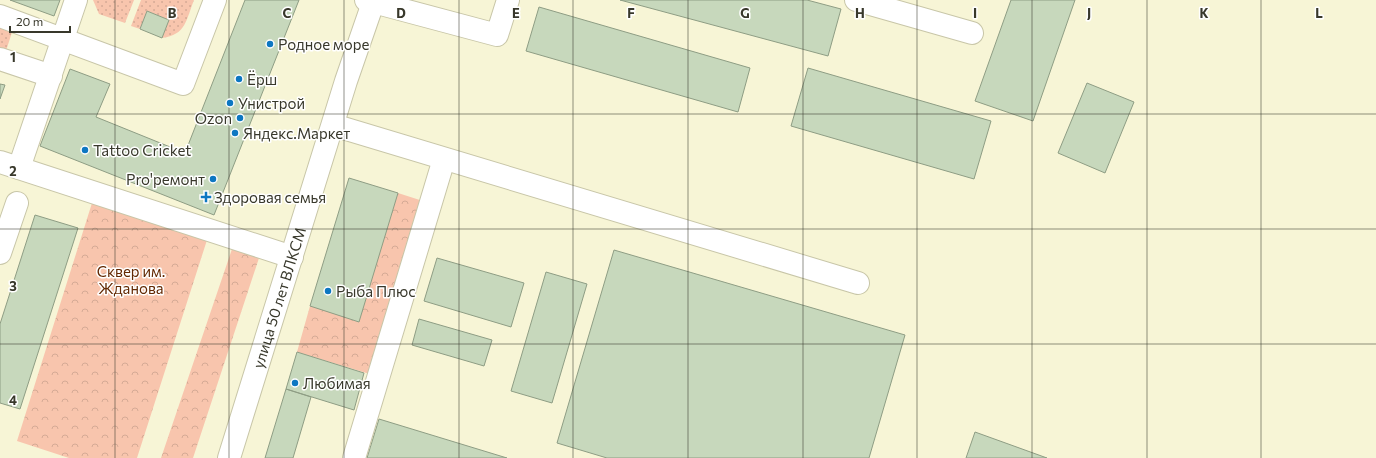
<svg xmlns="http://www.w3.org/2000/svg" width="1376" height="458" font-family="Commissioner,sans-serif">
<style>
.grass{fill:url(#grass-dots)}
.forest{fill:url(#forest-crowns)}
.building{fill:#c7d8bc;stroke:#8e9d84}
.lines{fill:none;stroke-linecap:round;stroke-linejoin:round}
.minor-casing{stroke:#c8c6a8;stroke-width:24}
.minor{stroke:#fff;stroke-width:22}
.grid{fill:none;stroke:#38382b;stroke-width:1;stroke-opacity:0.55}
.poi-dot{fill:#0d77c2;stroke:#fff;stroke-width:1.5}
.labels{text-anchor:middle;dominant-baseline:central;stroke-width:3;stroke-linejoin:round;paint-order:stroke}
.poi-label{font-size:15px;fill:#38382b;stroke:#fff;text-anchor:start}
.park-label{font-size:15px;fill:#632903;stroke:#fff}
.street-label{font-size:15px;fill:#38382b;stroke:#fff}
.grid-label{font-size:13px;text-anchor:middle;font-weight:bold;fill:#38382b;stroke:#fff;stroke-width:3;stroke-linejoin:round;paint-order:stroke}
</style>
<defs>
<pattern id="grass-dots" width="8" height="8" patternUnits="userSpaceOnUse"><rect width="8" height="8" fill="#f8c5ad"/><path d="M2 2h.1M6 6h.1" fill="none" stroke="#d5aa95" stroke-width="1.8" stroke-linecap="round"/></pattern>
<pattern id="forest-crowns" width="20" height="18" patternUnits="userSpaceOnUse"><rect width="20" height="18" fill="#f8c5ad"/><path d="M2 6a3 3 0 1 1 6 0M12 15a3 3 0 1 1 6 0" fill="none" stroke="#d5aa95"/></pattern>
</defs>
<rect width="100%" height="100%" fill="#f7f5d6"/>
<!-- grass -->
<path class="grass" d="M93,0h41l-9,23 -26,-9z
M141,0h53c-8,20 -8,35 -32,38l7,-18 -22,-9 -7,18 -9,-3z
M0,21l14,5 -9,28 -5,-1z"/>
<!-- forest -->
<path class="forest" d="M398,193l28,9 -53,173 -76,-23 13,-46z
M92,203l115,37 -70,218h-68l-52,-17z
M232,249l27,9 -66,200h-32z"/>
<!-- building -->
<path class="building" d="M10,0h50l-6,16z
M245,0h54l-85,215 -174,-69 30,-77 40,15 -14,33 89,36z
M620,0h187l34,9 -13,47z
M1011,0h64l-42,121 -58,-20z
M539,7l211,61 -12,44 -212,-61z
M147,11l22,9 -7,18 -22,-9z
M808,68l183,53 -17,58 -183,-53z
M1087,83l47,19 -29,71 -47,-20z
M0,84l5,1 -5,14z
M349,178l49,15 -39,129 -49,-16z
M35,215l43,13 -58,181 -20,-6v-79z
M614,250l291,85 -36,123h-262l-50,-15z
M437,258l87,25 -13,44 -87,-26z
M546,272l41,12 -35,119 -41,-12z
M419,319l73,21 -8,26 -72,-21z
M297,352l67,21 -10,37 -68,-21z
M286,389l25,8 -18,61h-28z
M379,419l128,39h-140z
M975,432l72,26h-81z"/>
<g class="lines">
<defs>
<g id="minor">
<path d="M366,0l131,35 11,-35"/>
<path d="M856,0l116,33"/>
<path d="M0,16l183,68 32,-84"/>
<path d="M0,59l51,17"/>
<path d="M333,125l525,158"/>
<path d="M0,162l292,95"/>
<path d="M19,168l57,-168"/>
<path d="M0,253l17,-50"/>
<path id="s1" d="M229,458l117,-377 28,-81"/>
<path d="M354,458l90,-299"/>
</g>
</defs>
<!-- minor casing -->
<use href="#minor" class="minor-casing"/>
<!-- minor -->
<use href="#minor" class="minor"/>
</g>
<!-- grid -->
<path class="grid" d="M115,0v458M229,0v458M344,0v458M459,0v458M573,0v458M688,0v458M803,0v458M917,0v458M1032,0v458M1147,0v458M1261,0v458M0,114h1376M0,229h1376M0,344h1376"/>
<!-- markers -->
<g class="poi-dot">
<circle cx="270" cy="44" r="4"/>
<circle cx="239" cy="79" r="4"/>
<circle cx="230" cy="103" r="4"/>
<circle cx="240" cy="118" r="4"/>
<circle cx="235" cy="133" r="4"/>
<circle cx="85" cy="150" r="4"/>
<circle cx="213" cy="179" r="4"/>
<path d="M204 191h4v4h4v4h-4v4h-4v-4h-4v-4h4z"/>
<circle cx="328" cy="291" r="4"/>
<circle cx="295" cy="383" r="4"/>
</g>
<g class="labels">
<!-- poi labels -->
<g class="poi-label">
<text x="278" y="44">Родное море</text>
<text x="247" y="79">Ёрш</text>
<text x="238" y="103">Унистрой</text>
<text x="232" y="118" text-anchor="end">Ozon</text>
<text x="243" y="133">Яндекс.Маркет</text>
<text x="93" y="150">Tattoo Cricket</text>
<text x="205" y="179" text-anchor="end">Pro'ремонт</text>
<text x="214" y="197">Здоровая семья</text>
<text x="336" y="291">Рыба Плюс</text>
<text x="303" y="383">Любимая</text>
</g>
<!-- park labels -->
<g class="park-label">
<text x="131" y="271">Сквер им.<tspan x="131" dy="17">Жданова</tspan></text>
</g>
<!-- street labels -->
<g class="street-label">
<text stroke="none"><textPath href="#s1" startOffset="168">улица 50 лет ВЛКСМ</textPath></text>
</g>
</g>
<g class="grid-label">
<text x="172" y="18">B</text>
<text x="287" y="18">C</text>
<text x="401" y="18">D</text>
<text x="516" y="18">E</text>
<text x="631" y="18">F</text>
<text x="745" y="18">G</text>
<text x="860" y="18">H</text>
<text x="975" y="18">I</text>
<text x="1089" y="18">J</text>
<text x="1204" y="18">K</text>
<text x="1319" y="18">L</text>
<text x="13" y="62">1</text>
<text x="13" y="176">2</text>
<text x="13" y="291">3</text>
<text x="13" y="405">4</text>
</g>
<!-- scale -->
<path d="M10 26v6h60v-6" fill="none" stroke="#38382b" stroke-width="2"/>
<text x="16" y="26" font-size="12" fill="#38382b" stroke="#ffffff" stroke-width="3" paint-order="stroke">20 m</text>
</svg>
